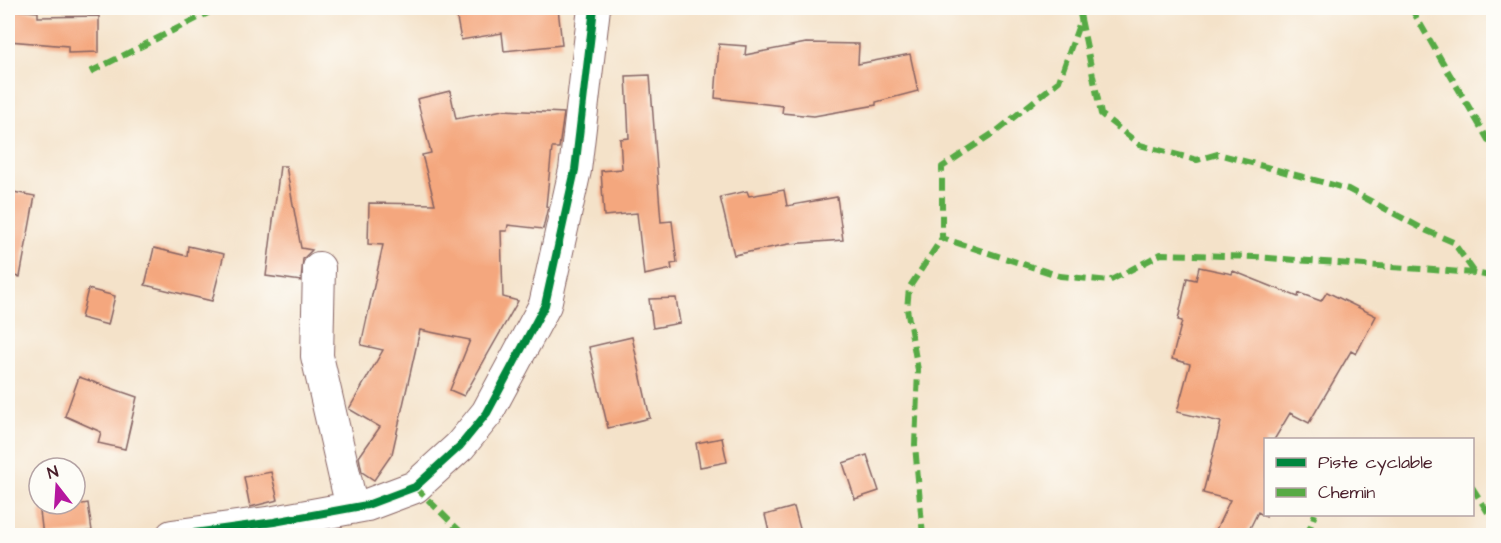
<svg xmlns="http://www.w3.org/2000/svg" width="1501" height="543" font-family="'Architects Daughter',sans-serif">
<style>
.building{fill:#f4a77e}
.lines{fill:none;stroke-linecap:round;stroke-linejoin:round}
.minor-casing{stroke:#866362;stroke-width:34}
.minor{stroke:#fff;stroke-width:32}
.quiet{stroke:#57aa44;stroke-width:6;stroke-dasharray:12 6;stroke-linecap:butt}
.cycleway-casing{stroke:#fdfcf7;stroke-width:11}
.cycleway{stroke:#00873e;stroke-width:8}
</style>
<rect width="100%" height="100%" fill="#fdfcf7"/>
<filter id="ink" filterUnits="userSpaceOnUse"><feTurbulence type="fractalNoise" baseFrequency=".0167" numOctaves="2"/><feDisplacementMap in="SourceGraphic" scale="12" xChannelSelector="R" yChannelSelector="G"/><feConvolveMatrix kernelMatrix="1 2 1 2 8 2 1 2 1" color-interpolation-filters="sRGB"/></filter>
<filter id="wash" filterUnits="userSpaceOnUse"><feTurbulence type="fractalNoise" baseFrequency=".008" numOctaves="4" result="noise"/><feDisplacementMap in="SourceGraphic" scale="24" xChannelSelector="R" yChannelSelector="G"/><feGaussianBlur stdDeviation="1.35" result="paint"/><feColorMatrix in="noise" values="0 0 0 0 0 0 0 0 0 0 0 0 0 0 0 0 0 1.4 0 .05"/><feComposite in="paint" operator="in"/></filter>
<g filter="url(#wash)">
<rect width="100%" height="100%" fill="#f4e2c9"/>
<g id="blocks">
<!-- building -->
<path class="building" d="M455,8h103l4,37 -58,6 -2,-18 -41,7z
M11,10l27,2v5l61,-1v36l-31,1v-7l-59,-5z
M806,43l53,1 -1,20 52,-10 8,37 -42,11v3l-62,11 -32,-3 1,-7 -68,-8 4,-54 27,2 -1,9z
M650,75l11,147 11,-1 5,42 -6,1 1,5 -28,6 -7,-62 -33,3 -3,-45 21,-2 -2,-30 9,-1 -3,-62z
M450,91l6,28 47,-9 61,3 -5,35h-7l-6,58 2,1 -5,22 -35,-4 -1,6h-6l2,66 15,4 -54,95 -14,-6 20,-50 -50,-10 -28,124 -18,26 -12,-8 -3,-15 21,-30 -31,-18 34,-59 -22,-5 22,-100 -15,-1 1,-41 66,1 -13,-49 9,-2 -14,-54z
M280,166h6l15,82 11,2 -9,9 -2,22 -35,-5z
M784,190l3,16 50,-9 6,43 -54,4 -55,11 -14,-58 27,-6 2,5z
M8,191l27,5 -15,81 -12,-2z
M188,246l36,8 -12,47 -67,-16 9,-37 33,8z
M1199,267l33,7 1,-3 65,26 1,-4 22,8 6,-9 49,24 -20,38 -5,-3 -42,72 -19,-10 -16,27h-8v77l-8,-5 -12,24h-33l17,-36 -27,-7 18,-71 -44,-10 13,-48 -18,-5 10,-38 -4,-1 9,-42 9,2z
M88,289l27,7 -7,29 -27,-7z
M676,298l4,25 -27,5 -4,-29z
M632,337l18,81 -42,10 -19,-81z
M79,377l58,20 -12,52 -27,-6 3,-11 -36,-16z
M722,438l5,24 -27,5 -4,-24z
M867,455l12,36 -24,8 -12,-36z
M271,472l7,28 -28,7 -6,-30z
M88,503l4,28 -49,5 -3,-25z
M794,507l8,29h-32l-5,-21z"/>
</g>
</g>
<g filter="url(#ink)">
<use href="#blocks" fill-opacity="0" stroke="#866362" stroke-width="1.5"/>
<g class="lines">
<defs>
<path id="minor" d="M319,268l-2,88 35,152
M172,536l102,-14 93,-17 48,-18 45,-41 27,-33 58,-108 30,-135 19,-162"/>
</defs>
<!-- minor casing -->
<use href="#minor" class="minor-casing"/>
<!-- minor -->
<use href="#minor" class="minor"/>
<!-- quiet -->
<path class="quiet" d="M1079,8l2,11 -22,62 -61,49 -56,37v71l118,38 49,5 52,-27 94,3 220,16 19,4
M1411,8l83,142
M1081,19l20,95 39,31 57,15 21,-6 130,35 77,41 28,12 22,31
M90,72l118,-59v-5
M415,487l50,49
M1472,487l22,35
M923,536l-8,-91 3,-75 -11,-61 2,-21 33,-50
M1307,536l8,-22"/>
<defs>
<path id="cycleway" d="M172,536l102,-14 93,-17 48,-18 45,-41 27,-33 58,-108 30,-135 19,-162"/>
</defs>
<!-- cycleway casing -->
<use href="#cycleway" class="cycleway-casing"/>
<!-- cycleway -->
<use href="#cycleway" class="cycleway"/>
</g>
</g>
<!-- margin -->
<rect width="1501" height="543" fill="none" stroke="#fdfcf7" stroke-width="30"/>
<!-- legend -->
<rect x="1264" y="438" width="210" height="78" fill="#fdfcf7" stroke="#b5a4a5" stroke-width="1.5"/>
<rect x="1276" y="458" width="30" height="9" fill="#00873e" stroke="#b5a4a5" stroke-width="1.5"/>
<text x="1318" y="468" font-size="18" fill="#4a1f2b">Piste cyclable</text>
<rect x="1276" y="488" width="30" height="9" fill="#57aa44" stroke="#b5a4a5" stroke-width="1.5"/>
<text x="1318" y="498" font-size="18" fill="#4a1f2b">Chemin</text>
<!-- north arrow -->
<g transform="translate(57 486) rotate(343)"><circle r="28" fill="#fdfcf7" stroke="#b5a4a5" stroke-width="1.5"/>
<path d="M0-4.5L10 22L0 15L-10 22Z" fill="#b5179e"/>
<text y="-9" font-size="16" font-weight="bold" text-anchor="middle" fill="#4a1f2b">N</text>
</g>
</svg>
